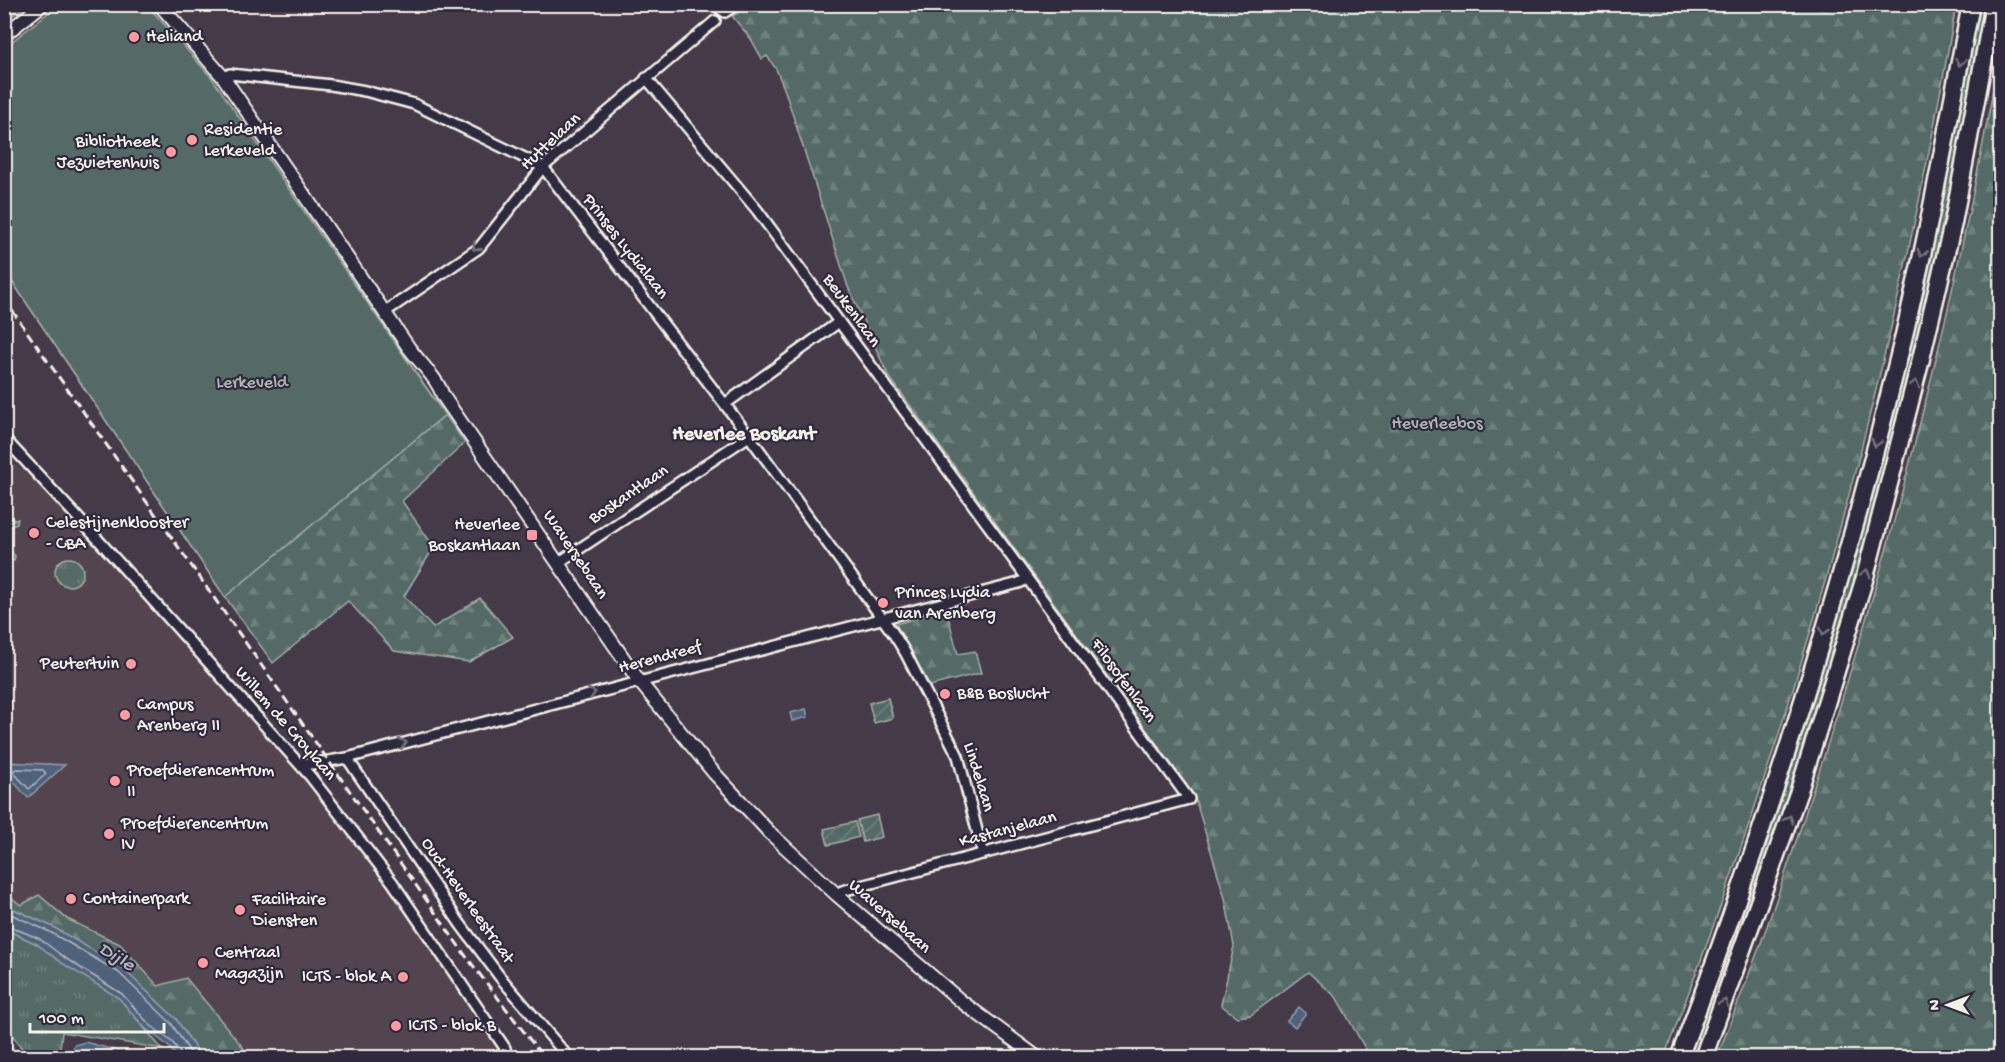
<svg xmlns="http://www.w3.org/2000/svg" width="2005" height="1062" font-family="'Gochi Hand',sans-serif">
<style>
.built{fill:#534550}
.grass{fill:url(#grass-tufts);stroke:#a4aea7;stroke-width:1.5}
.forest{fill:url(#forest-firs);stroke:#a4aea7;stroke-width:1.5}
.park{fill:#556b66;stroke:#a4aea7;stroke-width:1.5}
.garden{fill:url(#garden-furrows);stroke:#a4aea7;stroke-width:1.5}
.water{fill:#50627b;stroke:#929ba7;stroke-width:1.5}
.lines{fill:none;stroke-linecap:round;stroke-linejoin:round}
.shore{stroke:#b2b8bc;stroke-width:1.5}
.stream{stroke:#929ba7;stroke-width:3}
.street-casing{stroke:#f4f1e8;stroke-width:14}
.secondary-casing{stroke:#f4f1e8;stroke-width:16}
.highway-casing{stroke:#f4f1e8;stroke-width:21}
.street{stroke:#2f2a3d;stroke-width:9}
.secondary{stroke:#2f2a3d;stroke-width:12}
.highway{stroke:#2f2a3d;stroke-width:16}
.rail{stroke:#f4f1e8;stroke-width:3;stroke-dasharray:9 4.5;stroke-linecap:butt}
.oneway{stroke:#747079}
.poi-dot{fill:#ff9aa2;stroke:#2f2a3d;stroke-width:2}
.labels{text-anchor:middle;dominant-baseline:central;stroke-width:4.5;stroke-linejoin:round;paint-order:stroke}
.poi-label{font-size:18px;fill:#f4f1e8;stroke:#2f2a3d;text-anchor:start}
.street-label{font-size:18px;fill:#f4f1e8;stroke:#2f2a3d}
.park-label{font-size:18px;fill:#acb5ae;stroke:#2f2a3d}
.neighbourhood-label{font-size:20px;font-weight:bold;fill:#f4f1e8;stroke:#2f2a3d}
.water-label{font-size:20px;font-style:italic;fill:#b2b8bc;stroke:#2f2a3d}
</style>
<defs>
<pattern id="grass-tufts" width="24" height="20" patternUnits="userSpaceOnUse" patternTransform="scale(1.5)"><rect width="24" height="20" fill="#556b66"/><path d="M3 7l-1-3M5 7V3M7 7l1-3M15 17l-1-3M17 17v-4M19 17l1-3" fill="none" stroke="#6e817c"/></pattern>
<pattern id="forest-firs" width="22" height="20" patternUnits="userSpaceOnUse" patternTransform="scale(1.5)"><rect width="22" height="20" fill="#556b66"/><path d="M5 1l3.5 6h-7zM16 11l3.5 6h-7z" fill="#6e817c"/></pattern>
<pattern id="garden-furrows" width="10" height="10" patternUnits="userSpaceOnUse" patternTransform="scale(1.5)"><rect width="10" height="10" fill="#556b66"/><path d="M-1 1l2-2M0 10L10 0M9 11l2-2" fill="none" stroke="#6e817c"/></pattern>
</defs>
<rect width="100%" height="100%" fill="#443a48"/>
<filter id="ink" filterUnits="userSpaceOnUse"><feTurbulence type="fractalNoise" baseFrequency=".0167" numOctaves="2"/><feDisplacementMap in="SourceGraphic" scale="12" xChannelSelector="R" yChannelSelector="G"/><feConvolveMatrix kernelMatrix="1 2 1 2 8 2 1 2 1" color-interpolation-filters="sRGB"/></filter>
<g filter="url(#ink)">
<!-- built -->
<path class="built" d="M5,456l21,18 2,-1 49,53 9,13 4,2 51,55 155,176 14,4 83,107 120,174h-292l-100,-90 -68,-40 -48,-22z"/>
<!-- grass -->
<path class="grass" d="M1979,5h7c-23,120 -44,241 -74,360 -59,235 -131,466 -217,692l-8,1c87,-228 163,-461 219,-698 28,-118 51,-237 73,-355z
M10,518l4,2 4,-1 -1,4 -8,3 -3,8 4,10v6l5,6 -1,5 -7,-3 -2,1v-40l4,1z
M55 572a14 14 0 1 1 28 0a14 14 0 1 1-28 0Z
M5,929l32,15 25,19 57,35 43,51 -100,-17 -3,25h-31l-23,-32z"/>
<!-- forest -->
<path class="forest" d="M753,4l1203,1c-61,359 -159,713 -292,1052h-299l1,-7 -30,-53 -28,-25 -57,43 -14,2 -16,-12 13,-59 -9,-48 -31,-103 -306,-420 -40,-88 -63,-196 -9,-22 -9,-13 -5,3 -11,-20 -19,-23z
M12,5h15l-22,16v-11z
M2000,50v1007h-283c18,-47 37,-94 54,-142 98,-282 179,-572 229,-865z
M281,179l184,264 -63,58 32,46 -30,49 29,32 47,-30 33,39 -44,25 -75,-11 -46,-50 -75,62 -48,-66 -220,-326 -1,-77z
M946,609l12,45 17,-3 6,22 -51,13 -34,-62z
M5,893l16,12 18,-10 28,24 53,25 38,42 28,-8 65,79h-50l-25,-38 -55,-52 -68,-40 -48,-22z"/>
<!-- park -->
<path class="park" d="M58,5h89l65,73 233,337 -220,182 -220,-326v-224z"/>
<!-- garden -->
<path class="garden" d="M888,698l5,20 -19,5 -5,-20z
M877,815l5,22 -19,5 -6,-22z
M855,822l4,15 -31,8 -4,-16z"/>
<!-- water -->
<path class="water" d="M806,709l2,8 -16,4 -2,-8z
M5,762l60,3 -37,33 -23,-26z
M4,905l49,22 68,40 55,52 25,38h-24l-9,-11 -23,-18 -26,-30 -57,-35 -25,-19 -32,-15z
M1299,1007l7,6 -11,14 -8,-6z
M85,1042l55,15h-69l3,-12z"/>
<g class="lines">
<!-- shore -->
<path class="shore" d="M17,769l26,1 3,4 -17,15 -15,-16v-3z
M4,911l46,21 68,40 53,51 23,35
M4,924l36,15 25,19 57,36 27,30 23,18 8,10 1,6"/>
<!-- stream -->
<path class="stream" d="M4,1038l15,20"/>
<defs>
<path id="street" d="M714,4l11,8 12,-8
M224,78l6,-4 101,11 34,6 49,13 129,63 206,269 144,197 12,19 53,104 25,98
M646,78l111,132 432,589 -347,92 -5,4
M385,312l94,-64 64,-81 172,-146
M725,404l114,-82
M4,438l89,96 217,242 83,107 112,165 2,10
M558,563l191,-127
M347,758l114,167 39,52 69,81
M300,763l11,1 36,-6 672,-175 8,-4"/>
<path id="secondary" d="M159,4l65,74 185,270c11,15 28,30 34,48l196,285 75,92 56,60 67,62 125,107 76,56
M4,35l39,-31"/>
<path id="highway" d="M1679,1058c87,-228 161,-461 219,-698 29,-117 50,-237 73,-356
M1703,1058l96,-267 66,-214 55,-214 33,-140 41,-219"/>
</defs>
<!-- street casing -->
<use href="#street" class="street-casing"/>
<!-- secondary casing -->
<use href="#secondary" class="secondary-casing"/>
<!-- highway casing -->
<use href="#highway" class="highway-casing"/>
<!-- street -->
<use href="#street" class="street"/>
<!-- secondary -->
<use href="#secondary" class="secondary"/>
<!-- highway -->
<use href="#highway" class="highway"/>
<!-- rail -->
<path class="rail" d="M4,299l461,656 79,103"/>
</g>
<!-- one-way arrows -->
<defs><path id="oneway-chevron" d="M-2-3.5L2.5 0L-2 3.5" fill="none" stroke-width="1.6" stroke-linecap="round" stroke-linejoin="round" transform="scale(1.5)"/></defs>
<g class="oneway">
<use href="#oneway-chevron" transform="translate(1960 62) rotate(101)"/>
<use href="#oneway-chevron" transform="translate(476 247) rotate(138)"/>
<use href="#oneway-chevron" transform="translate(1922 253) rotate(103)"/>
<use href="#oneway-chevron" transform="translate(1915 384) rotate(-75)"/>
<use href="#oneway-chevron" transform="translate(1876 443) rotate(105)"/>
<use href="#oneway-chevron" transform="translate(1866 573) rotate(-75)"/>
<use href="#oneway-chevron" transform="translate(1824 631) rotate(107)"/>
<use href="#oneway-chevron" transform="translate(592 693) rotate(-15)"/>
<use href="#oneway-chevron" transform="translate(403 743) rotate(-15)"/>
<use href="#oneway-chevron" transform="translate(1789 819) rotate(-70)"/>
<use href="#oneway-chevron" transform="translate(1724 1003) rotate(-69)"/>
</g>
</g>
<!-- markers -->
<g class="poi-dot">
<circle cx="134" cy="37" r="6"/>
<circle cx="192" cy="140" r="6"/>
<circle cx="171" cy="152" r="6"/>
<circle cx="34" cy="533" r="6"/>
<rect x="526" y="529" width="12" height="12" rx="3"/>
<circle cx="883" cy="603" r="6"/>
<circle cx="131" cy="664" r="6"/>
<circle cx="945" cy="694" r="6"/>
<circle cx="125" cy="715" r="6"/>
<circle cx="115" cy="781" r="6"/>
<circle cx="109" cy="834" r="6"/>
<circle cx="71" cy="899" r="6"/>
<circle cx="240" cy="910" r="6"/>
<circle cx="203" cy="963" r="6"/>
<circle cx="403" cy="977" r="6"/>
<circle cx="396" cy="1026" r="6"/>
</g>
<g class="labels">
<!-- poi labels -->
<g class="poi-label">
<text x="146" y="37">Heliand</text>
<text x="204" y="130">Residentie<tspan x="204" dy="21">Lerkeveld</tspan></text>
<text x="159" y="142" text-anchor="end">Bibliotheek<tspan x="159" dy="21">Jezuietenhuis</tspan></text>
<text x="46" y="523">Celestijnenklooster<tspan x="46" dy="21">- CBA</tspan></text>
<text x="520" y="525" text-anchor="end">Heverlee<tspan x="520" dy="21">Boskantlaan</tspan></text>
<text x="895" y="593">Princes Lydia<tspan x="895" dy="21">van Arenberg</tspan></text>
<text x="119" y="664" text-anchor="end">Peutertuin</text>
<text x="957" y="694">B&amp;B Boslucht</text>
<text x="137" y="705">Campus<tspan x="137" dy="21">Arenberg II</tspan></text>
<text x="127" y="771">Proefdierencentrum<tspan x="127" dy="21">II</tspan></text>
<text x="121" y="824">Proefdierencentrum<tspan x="121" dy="21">IV</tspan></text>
<text x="83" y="899">Containerpark</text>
<text x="252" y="900">Facilitaire<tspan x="252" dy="21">Diensten</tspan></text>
<text x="215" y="953">Centraal<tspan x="215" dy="21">Magazijn</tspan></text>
<text x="391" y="977" text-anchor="end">ICTS - blok A</text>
<text x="408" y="1026">ICTS - blok B</text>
</g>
<!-- street labels -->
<g class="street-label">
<text transform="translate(551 142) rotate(-43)">Huttelaan</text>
<text transform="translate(625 247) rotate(52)">Prinses Lydialaan</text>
<text transform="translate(851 311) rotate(54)">Beukenlaan</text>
<text transform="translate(629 495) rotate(-34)">Boskantlaan</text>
<text transform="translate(575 555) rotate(56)">Waversebaan</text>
<text transform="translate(660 658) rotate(-15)">Herendreef</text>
<text transform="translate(1123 681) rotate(54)">Filosofenlaan</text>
<text transform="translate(285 724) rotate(49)">Willem de Croylaan</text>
<text transform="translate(978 777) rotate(73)">Lindelaan</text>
<text transform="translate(1008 830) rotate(-15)">Kastanjelaan</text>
<text transform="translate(467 901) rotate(55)">Oud-Heverleestraat</text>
<text transform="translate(889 917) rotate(41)">Waversebaan</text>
</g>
<!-- park labels -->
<g class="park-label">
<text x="252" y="383">Lerkeveld</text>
<text x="1437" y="424">Heverleebos</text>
</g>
<!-- neighbourhood labels -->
<g class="neighbourhood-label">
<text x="744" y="435">Heverlee Boskant</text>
</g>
<!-- water labels -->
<g class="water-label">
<text transform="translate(116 958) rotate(31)">Dijle</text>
</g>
</g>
<!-- margin -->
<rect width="2005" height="1062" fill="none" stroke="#2f2a3d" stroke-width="24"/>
<rect x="12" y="12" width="1981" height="1038" fill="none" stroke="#f4f1e8" stroke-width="2" filter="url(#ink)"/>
<!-- north arrow -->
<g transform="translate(1948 1005) rotate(270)" stroke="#2f2a3d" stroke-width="4.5" paint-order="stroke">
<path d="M0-4.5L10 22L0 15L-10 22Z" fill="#f4f1e8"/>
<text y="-9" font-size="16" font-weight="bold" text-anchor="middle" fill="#f4f1e8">N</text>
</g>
<!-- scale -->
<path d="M30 1023v9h134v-9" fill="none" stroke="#f4f1e8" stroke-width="3"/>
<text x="39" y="1023" font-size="18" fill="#f4f1e8" stroke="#2f2a3d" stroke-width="4.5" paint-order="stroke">100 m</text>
</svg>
